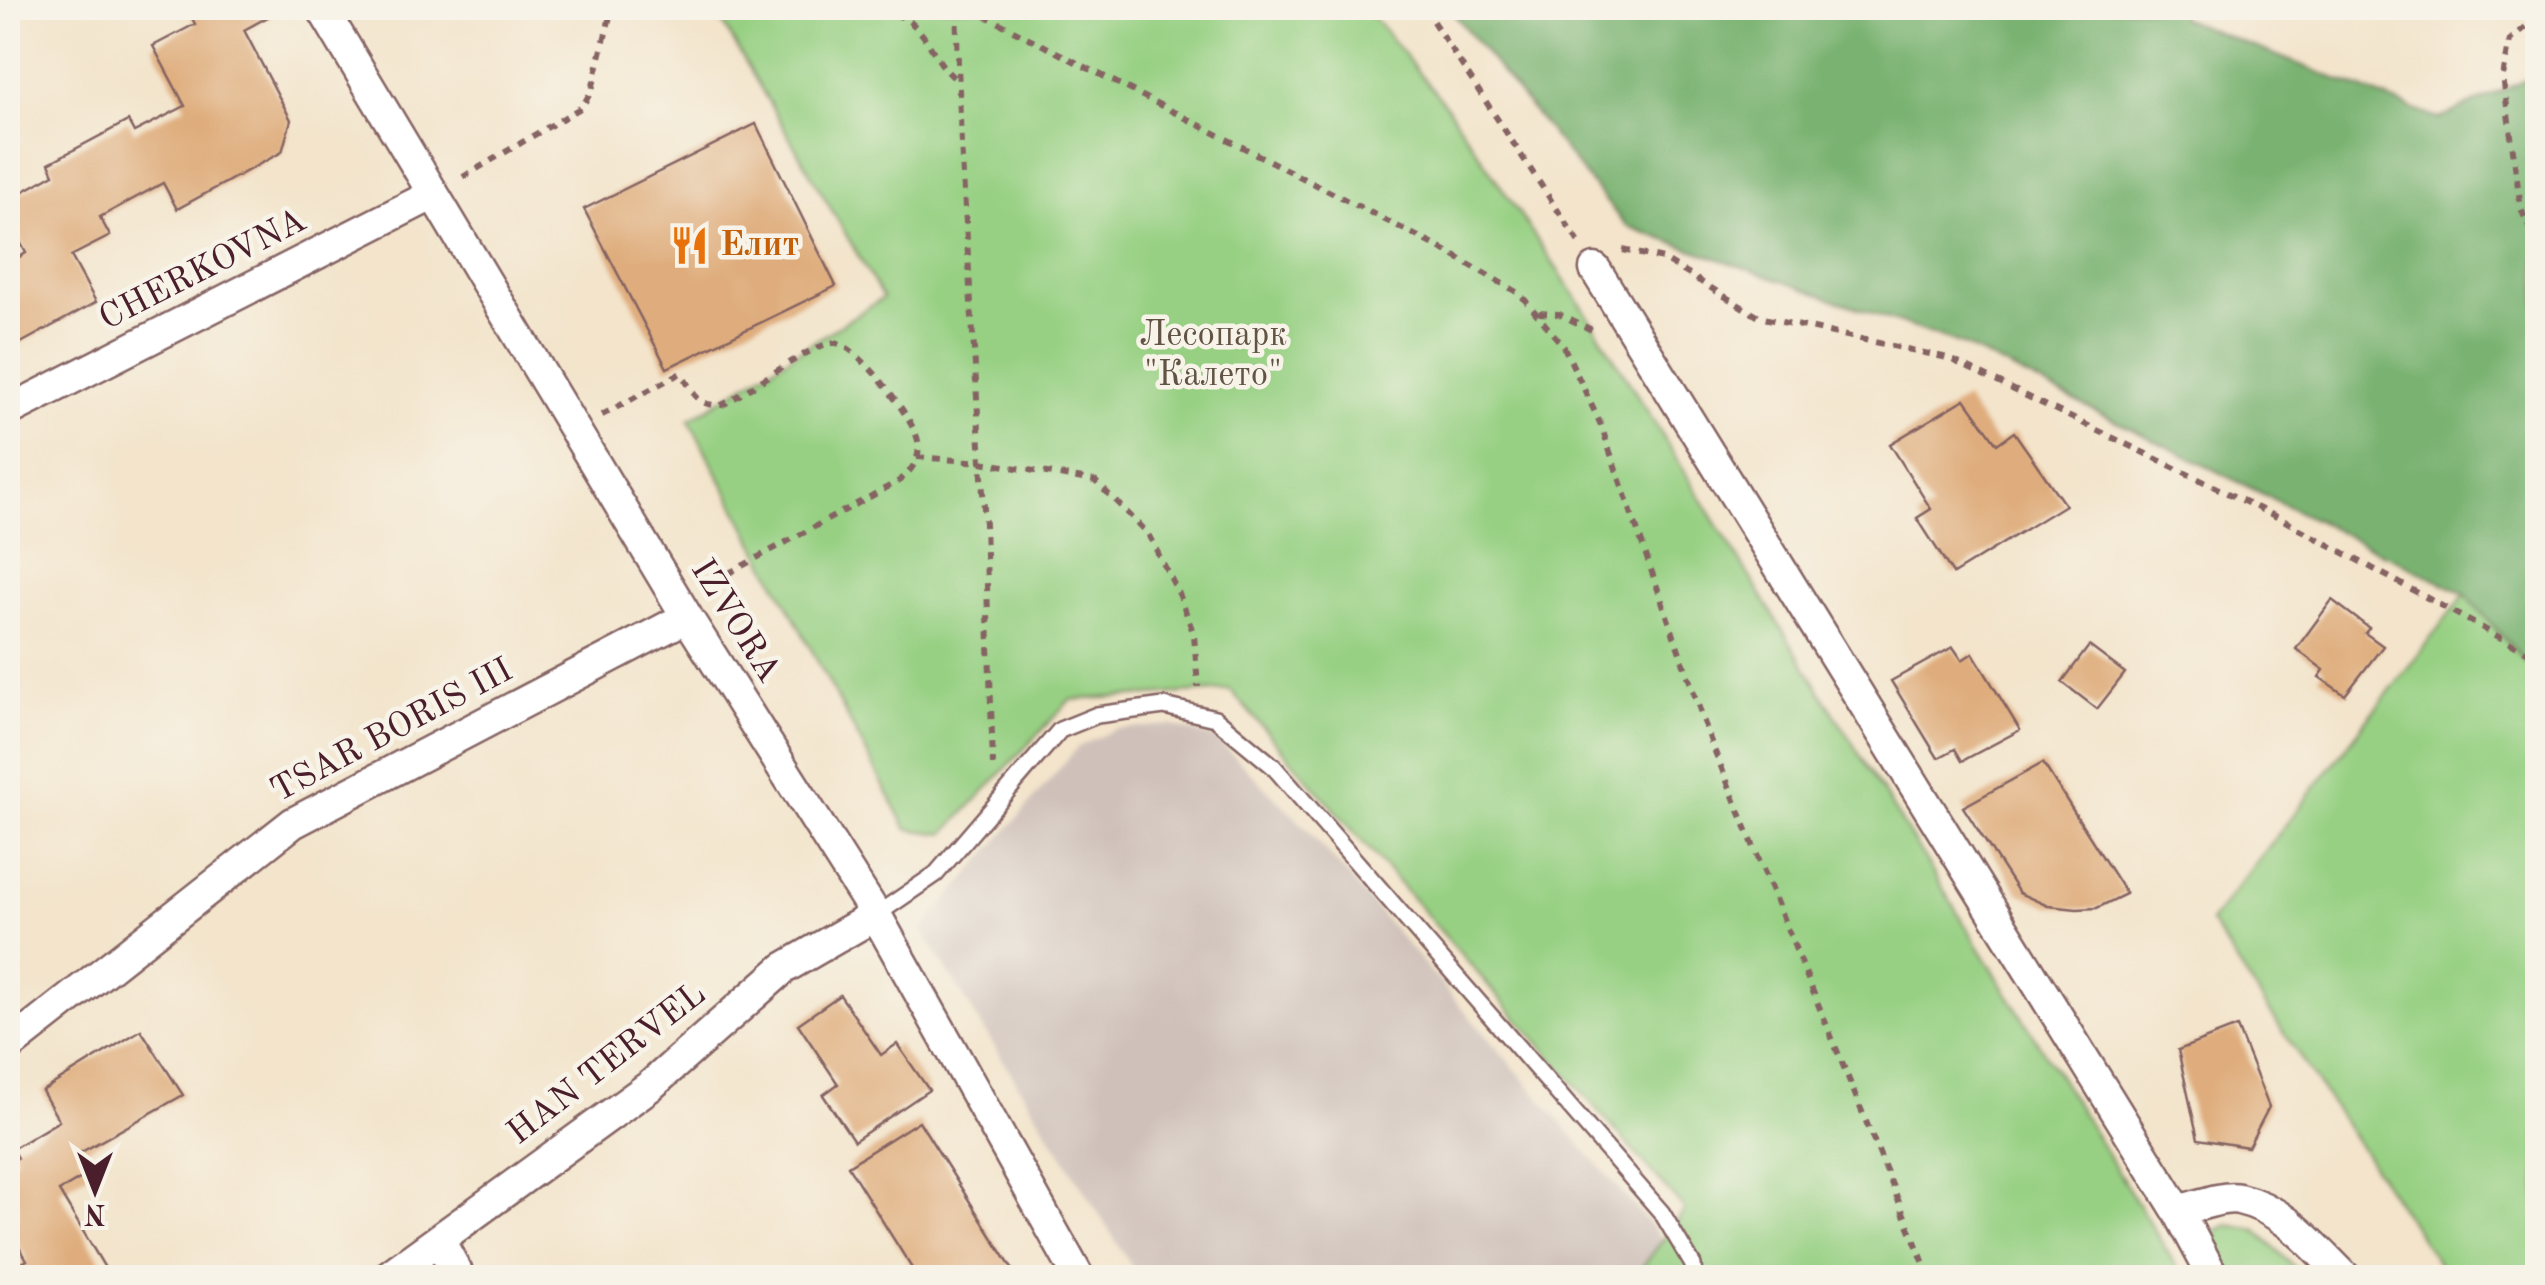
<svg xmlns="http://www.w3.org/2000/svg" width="2545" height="1285" font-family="'Old Standard TT',serif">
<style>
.industrial{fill:#cfc1ba}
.green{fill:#97d083;stroke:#707857;stroke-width:2.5}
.forest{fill:#79b271;stroke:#62684e;stroke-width:2.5}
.building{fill:#dfad7d}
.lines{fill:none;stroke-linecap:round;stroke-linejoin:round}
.lane-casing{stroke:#856463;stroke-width:20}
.street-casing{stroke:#856463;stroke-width:35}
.path{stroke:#856463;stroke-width:6;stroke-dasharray:8 8;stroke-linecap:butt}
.lane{stroke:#fff;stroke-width:15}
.street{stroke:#fff;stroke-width:30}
.labels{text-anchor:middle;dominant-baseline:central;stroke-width:9;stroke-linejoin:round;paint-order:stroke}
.food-label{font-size:35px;font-weight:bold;fill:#c56008;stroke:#f7f3e8;text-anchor:start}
.street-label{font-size:35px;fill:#4a1f2b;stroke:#f7f3e8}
.park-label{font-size:35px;fill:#615445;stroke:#f7f3e8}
</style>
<rect width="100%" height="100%" fill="#f7f3e8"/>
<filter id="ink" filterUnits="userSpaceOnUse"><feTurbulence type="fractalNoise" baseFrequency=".01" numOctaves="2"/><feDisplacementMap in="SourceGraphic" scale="20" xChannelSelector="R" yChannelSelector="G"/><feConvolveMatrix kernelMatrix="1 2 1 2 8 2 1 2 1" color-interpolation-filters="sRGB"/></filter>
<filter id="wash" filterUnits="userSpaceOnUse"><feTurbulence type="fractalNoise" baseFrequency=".0048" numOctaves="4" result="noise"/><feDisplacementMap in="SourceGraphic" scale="40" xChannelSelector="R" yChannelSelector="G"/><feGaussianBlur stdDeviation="2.25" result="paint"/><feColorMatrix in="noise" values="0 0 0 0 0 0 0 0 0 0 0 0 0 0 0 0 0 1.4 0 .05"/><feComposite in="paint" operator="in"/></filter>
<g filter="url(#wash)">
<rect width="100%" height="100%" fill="#f3e4cb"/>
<!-- industrial -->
<path class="industrial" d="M1171,725l47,15 89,89 356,411 -28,37h-497l-216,-347 156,-183 38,-18z"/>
<!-- green -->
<path class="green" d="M714,8h652l81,99 135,199 601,971h-548l50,-67 -455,-520 -160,10 -126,134 -37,-5 -218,-409 194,-122z
M2465,594l72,81v602h-90l-237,-355z
M2228,1225l29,5 47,47h-87l-23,-37z"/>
<!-- forest -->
<path class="forest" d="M1449,8h731l1,10 257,101 99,-44v600l-72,-81 -503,-249 -336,-119z"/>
<g id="blocks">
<!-- building -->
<path class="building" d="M187,8h89l3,3 -35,19 47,90 -9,32 -105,57 -14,-26 -63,34 10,19 -39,20 25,46 -88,48v-86l18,-11 -18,-34v-19l46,-26 -5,-11 79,-42 6,11 51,-26 -32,-60 42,-22z
M756,124l80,162 -169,82 -83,-159z
M1965,399l32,45 17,-12 51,73 -112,69 -36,-56 14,-9 -41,-65z
M2332,600l37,28 -4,5 18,13 -38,49 -26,-18 5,-7 -28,-21z
M2089,646l36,27 -28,36 -35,-27z
M1953,647l9,13 11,-7 47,77 -58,31 -7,-12 -17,9 -47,-77z
M2043,763l83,131 -29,14 -20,1 -29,-3 -29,-13 -56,-86z
M840,995l41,60 16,-11 32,46 -75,51 -31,-46 15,-11 -40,-60z
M2237,1027l32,80 -21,40 -50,-8 -20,-89z
M141,1030l42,65 -105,59 12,19 -31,18 52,87h-88l-7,-11 11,-7 -19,-33v-11l10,-7 -10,-19v-26l9,-6 -5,-9 47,-28 -17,-30z
M919,1121l90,143 9,14h-100l-70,-112z"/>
</g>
</g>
<g filter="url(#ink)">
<use href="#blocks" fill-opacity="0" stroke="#856463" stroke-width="2.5"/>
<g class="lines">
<defs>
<path id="lane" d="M876,915l60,-41 124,-144 37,-15 67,-9 51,12 58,48 389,447 31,52 1,13"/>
<path id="street" d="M322,8l365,609 189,298 203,363
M1595,269l583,942 36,67
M8,411l424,-216
M8,1047l285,-224 394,-206
M2178,1211c17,-4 45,-16 61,-12 46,10 76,49 107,79
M439,1240l21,38
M386,1278l264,-192 134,-118 92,-53"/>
</defs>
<!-- lane casing -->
<use href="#lane" class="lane-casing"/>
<!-- street casing -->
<use href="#street" class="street-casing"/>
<!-- path -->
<path class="path" d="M880,8c9,4 22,8 30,14 21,16 24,41 48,59
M956,8l5,136 24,381 8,240
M970,8l474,242 76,44 44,53 36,76 111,319 219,536
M1424,8l156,236
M2538,17l-28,23 -7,37 18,132 17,38
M463,177l119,-70 10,-17 20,-82
M1623,250l40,9 96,58 189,41 339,164 251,136
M1539,313l20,1 33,16
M602,415l79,-42c12,19 16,34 41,32 24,-11 93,-65 114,-62 23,3 78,76 82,98 3,18 -6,29 -19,40l-194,105
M917,457l64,5 114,19 52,51 33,64 14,39 4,52"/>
<!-- lane -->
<use href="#lane" class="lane"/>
<!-- street -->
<use href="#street" class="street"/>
</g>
</g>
<!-- icons -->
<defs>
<symbol id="restaurant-bare" viewBox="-9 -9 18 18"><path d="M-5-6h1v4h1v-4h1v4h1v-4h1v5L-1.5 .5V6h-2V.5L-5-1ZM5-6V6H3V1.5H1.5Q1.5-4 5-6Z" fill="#e8710a" stroke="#f7f3e8" stroke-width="2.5" paint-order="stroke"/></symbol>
</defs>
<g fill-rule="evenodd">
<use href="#restaurant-bare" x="662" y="218" width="55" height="55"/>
</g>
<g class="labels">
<!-- food labels -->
<g class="food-label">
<text x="720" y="245">Елит</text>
</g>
<!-- street labels -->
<g class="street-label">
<text transform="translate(203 270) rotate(-27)">CHERKOVNA</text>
<text transform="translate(735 621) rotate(58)">IZVORA</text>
<text transform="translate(392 731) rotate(-28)">TSAR BORIS III</text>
<text transform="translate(607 1064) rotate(-38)">HAN TERVEL</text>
</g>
<!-- park labels -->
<g class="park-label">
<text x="1213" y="335">Лесопарк<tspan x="1213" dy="40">"Калето"</tspan></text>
</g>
</g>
<!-- margin -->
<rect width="2545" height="1285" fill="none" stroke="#f7f3e8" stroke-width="40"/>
<!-- north arrow -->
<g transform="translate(95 1190) rotate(180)" stroke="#f7f3e8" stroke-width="8" paint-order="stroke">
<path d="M0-8L18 38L0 25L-18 38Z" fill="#4a1f2b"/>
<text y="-15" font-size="28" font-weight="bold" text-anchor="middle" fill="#4a1f2b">N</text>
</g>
</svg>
